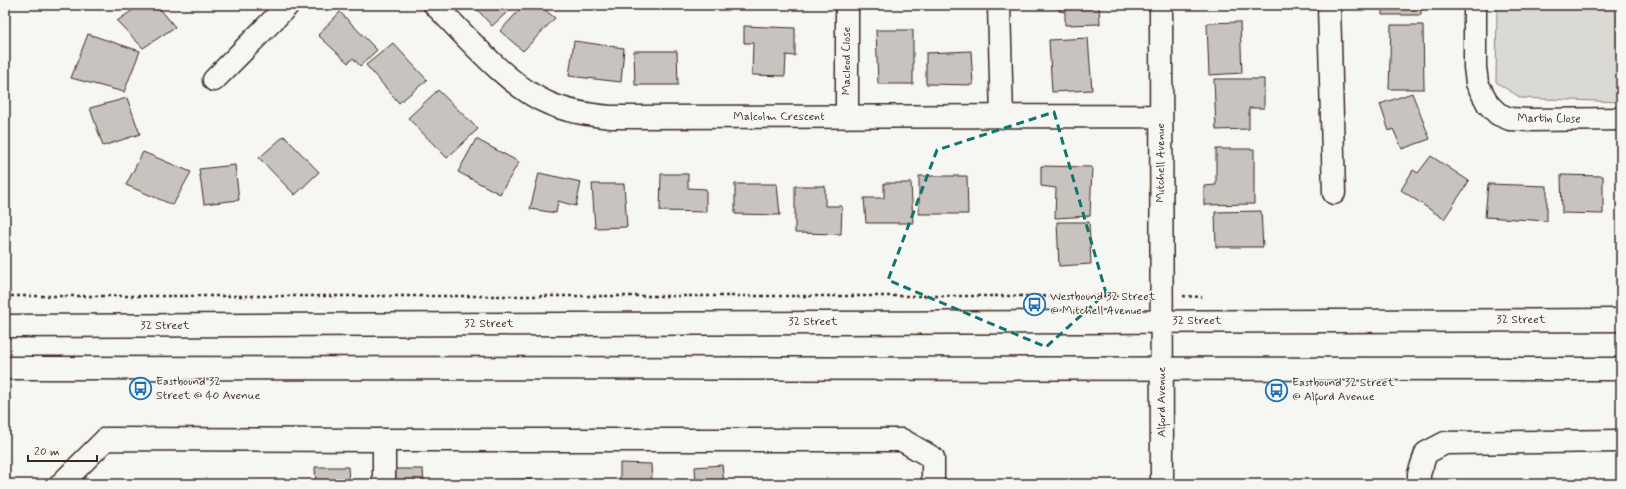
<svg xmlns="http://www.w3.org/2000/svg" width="1626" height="489" font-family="Mynerve,sans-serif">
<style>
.green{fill:#dad9d3;stroke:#8a8278}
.building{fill:#c8c3be;stroke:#3b2a1e}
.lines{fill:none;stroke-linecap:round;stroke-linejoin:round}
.minor-casing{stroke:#3b2a1e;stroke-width:25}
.major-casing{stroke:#3b2a1e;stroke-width:25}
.path{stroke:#3b2a1e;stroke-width:2.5;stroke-dasharray:3 3;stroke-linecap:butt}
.minor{stroke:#f6f6f2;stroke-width:22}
.major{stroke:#f6f6f2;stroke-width:22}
.marked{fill:none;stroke:#0f766e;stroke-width:3;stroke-dasharray:8 5;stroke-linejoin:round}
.labels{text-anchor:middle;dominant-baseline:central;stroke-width:3;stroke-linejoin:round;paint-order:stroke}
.street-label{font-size:12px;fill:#3b2a1e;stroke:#f6f6f2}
.poi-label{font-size:12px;fill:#3b2a1e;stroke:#f6f6f2;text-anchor:start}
</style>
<rect width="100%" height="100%" fill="#f6f6f2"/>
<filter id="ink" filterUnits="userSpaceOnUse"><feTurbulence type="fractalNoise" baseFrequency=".025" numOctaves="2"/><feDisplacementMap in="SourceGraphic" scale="8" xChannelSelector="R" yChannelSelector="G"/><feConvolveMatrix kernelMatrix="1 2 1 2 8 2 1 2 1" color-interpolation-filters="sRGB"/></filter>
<g filter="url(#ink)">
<!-- green -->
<path class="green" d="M1497,5h124v97l-100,-4 -25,-16z"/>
<!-- building -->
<path class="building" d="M140,5h17l18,22 -32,21 -26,-27z
M473,5h42l-23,21z
M524,5h15l16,13 -32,33 -23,-20z
M1059,5h40l1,19 -35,1v-13l-6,-1z
M1382,5h39v10h-39z
M340,12l37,38 -17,16 -7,-8 -5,5 -30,-28z
M1240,22l2,51 -33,2 -2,-52z
M1391,25h32l1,64h-35z
M744,26l51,2v28l-9,-1 -1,21 -33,-1 1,-32h-9z
M876,30h37v54h-35z
M88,34l52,17 -16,41 -53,-14z
M1088,38l4,52 -40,2 -3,-52z
M574,41l50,7 -3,34 -52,-6z
M393,43l34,37 -28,23 -33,-38z
M634,51h43l1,34h-43z
M971,51l2,34 -47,-1v-31z
M1214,79h50v29h-15v21l-33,1z
M438,90l40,39 -31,29 -39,-40z
M1412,93l18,46 -28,10 -9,-20 -4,2 -9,-27z
M127,98l13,36 -37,12 -13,-38z
M284,136l35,36 -24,23 -36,-37z
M476,139l43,23 -19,32 -42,-22z
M1216,149h38v55l-50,1v-19l12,-1z
M143,152l48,20 -18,33 -47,-20z
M1431,156l38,25 -25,38 -43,-29 12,-20 5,3z
M235,165l4,35 -35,4 -5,-35z
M1041,166l51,1 -2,49 -35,2 1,-30 -15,-2z
M539,173l42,9 -5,24 -18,-5 -2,12 -26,-4z
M661,174h27v14l18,1v23l-46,-1z
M1561,175l42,1v38l-41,-1z
M919,176h48l1,38h-49z
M884,183h27l2,40h-47l-2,-25h20z
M592,184h32l3,43 -32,1z
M735,184h42l3,31 -45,-1z
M1488,184l59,2v35l-62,-4z
M795,186h30v20h17l-1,28 -46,-1z
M1261,211l2,36h-47l-1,-35z
M1057,222h32l2,42 -32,2z
M620,463l31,1 1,20h-32z
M722,465l2,19h-28l-1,-17z
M315,467h33l1,17h-33z
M392,469h31l1,15h-32z
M531,479v5h-29v-4z"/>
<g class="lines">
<defs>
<path id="minor" d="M435,5c31,31 73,81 113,98 20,9 41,12 63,14l550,-1
M999,5l3,112
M1161,5l1,479
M1329,5l5,188
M1475,5v62l2,16 11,21 10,10 12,5 19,1 92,-1
M214,80l74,-75
M847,117v-112
M61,484l45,-45 275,1h521l31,18v26
M384,484v-44
M1419,484v-10l7,-21 19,-10 176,-2"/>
<path id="major" d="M5,326l1616,-6
M5,368l1616,1"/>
</defs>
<!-- minor casing -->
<use href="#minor" class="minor-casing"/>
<!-- major casing -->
<use href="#major" class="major-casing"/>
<!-- path -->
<path class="path" d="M5,296h1133
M1183,296l19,1"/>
<!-- minor -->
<use href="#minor" class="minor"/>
<!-- major -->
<use href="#major" class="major"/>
</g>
</g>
<!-- marked area -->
<path class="marked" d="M1054,112l52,181 -60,54 -158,-67 49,-130z"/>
<!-- icons -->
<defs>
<symbol id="bus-ring" viewBox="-11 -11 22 22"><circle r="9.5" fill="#f6f6f2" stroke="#1f6fb2" stroke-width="1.5"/><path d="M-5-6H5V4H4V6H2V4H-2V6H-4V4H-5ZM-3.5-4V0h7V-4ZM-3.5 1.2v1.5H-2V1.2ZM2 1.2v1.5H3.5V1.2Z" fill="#1f6fb2"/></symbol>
</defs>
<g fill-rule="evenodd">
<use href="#bus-ring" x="1022" y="292" width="25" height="25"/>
<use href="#bus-ring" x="128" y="376" width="25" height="25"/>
<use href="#bus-ring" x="1264" y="378" width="25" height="25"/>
</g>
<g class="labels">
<!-- street labels -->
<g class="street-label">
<text transform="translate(847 61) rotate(-90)">Macleod Close</text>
<text x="779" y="117">Malcolm Crescent</text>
<text transform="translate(1549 119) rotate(1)">Martin Close</text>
<text transform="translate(1161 163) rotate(-90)">Mitchell Avenue</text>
<text x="1521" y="320">32 Street</text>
<text x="1197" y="321">32 Street</text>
<text x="813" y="322">32 Street</text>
<text x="489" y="324">32 Street</text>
<text x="165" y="326">32 Street</text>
<text transform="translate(1162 402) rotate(-90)">Alford Avenue</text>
</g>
<!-- poi labels -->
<g class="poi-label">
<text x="1050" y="297">Westbound 32 Street<tspan x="1050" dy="14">@ Mitchell Avenue</tspan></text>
<text x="156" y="382">Eastbound 32<tspan x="156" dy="14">Street @ 40 Avenue</tspan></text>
<text x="1292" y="383">Eastbound 32 Street<tspan x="1292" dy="14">@ Alford Avenue</tspan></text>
</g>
</g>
<!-- margin -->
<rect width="1626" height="489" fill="none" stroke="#f6f6f2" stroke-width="20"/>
<rect x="10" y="10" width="1606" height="469" fill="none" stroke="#3b2a1e" stroke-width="1.5" filter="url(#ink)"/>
<!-- scale -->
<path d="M28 455v6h69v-6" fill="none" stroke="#3b2a1e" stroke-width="2"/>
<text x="34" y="455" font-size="12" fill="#3b2a1e" stroke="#f6f6f2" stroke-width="3" paint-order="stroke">20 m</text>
</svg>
